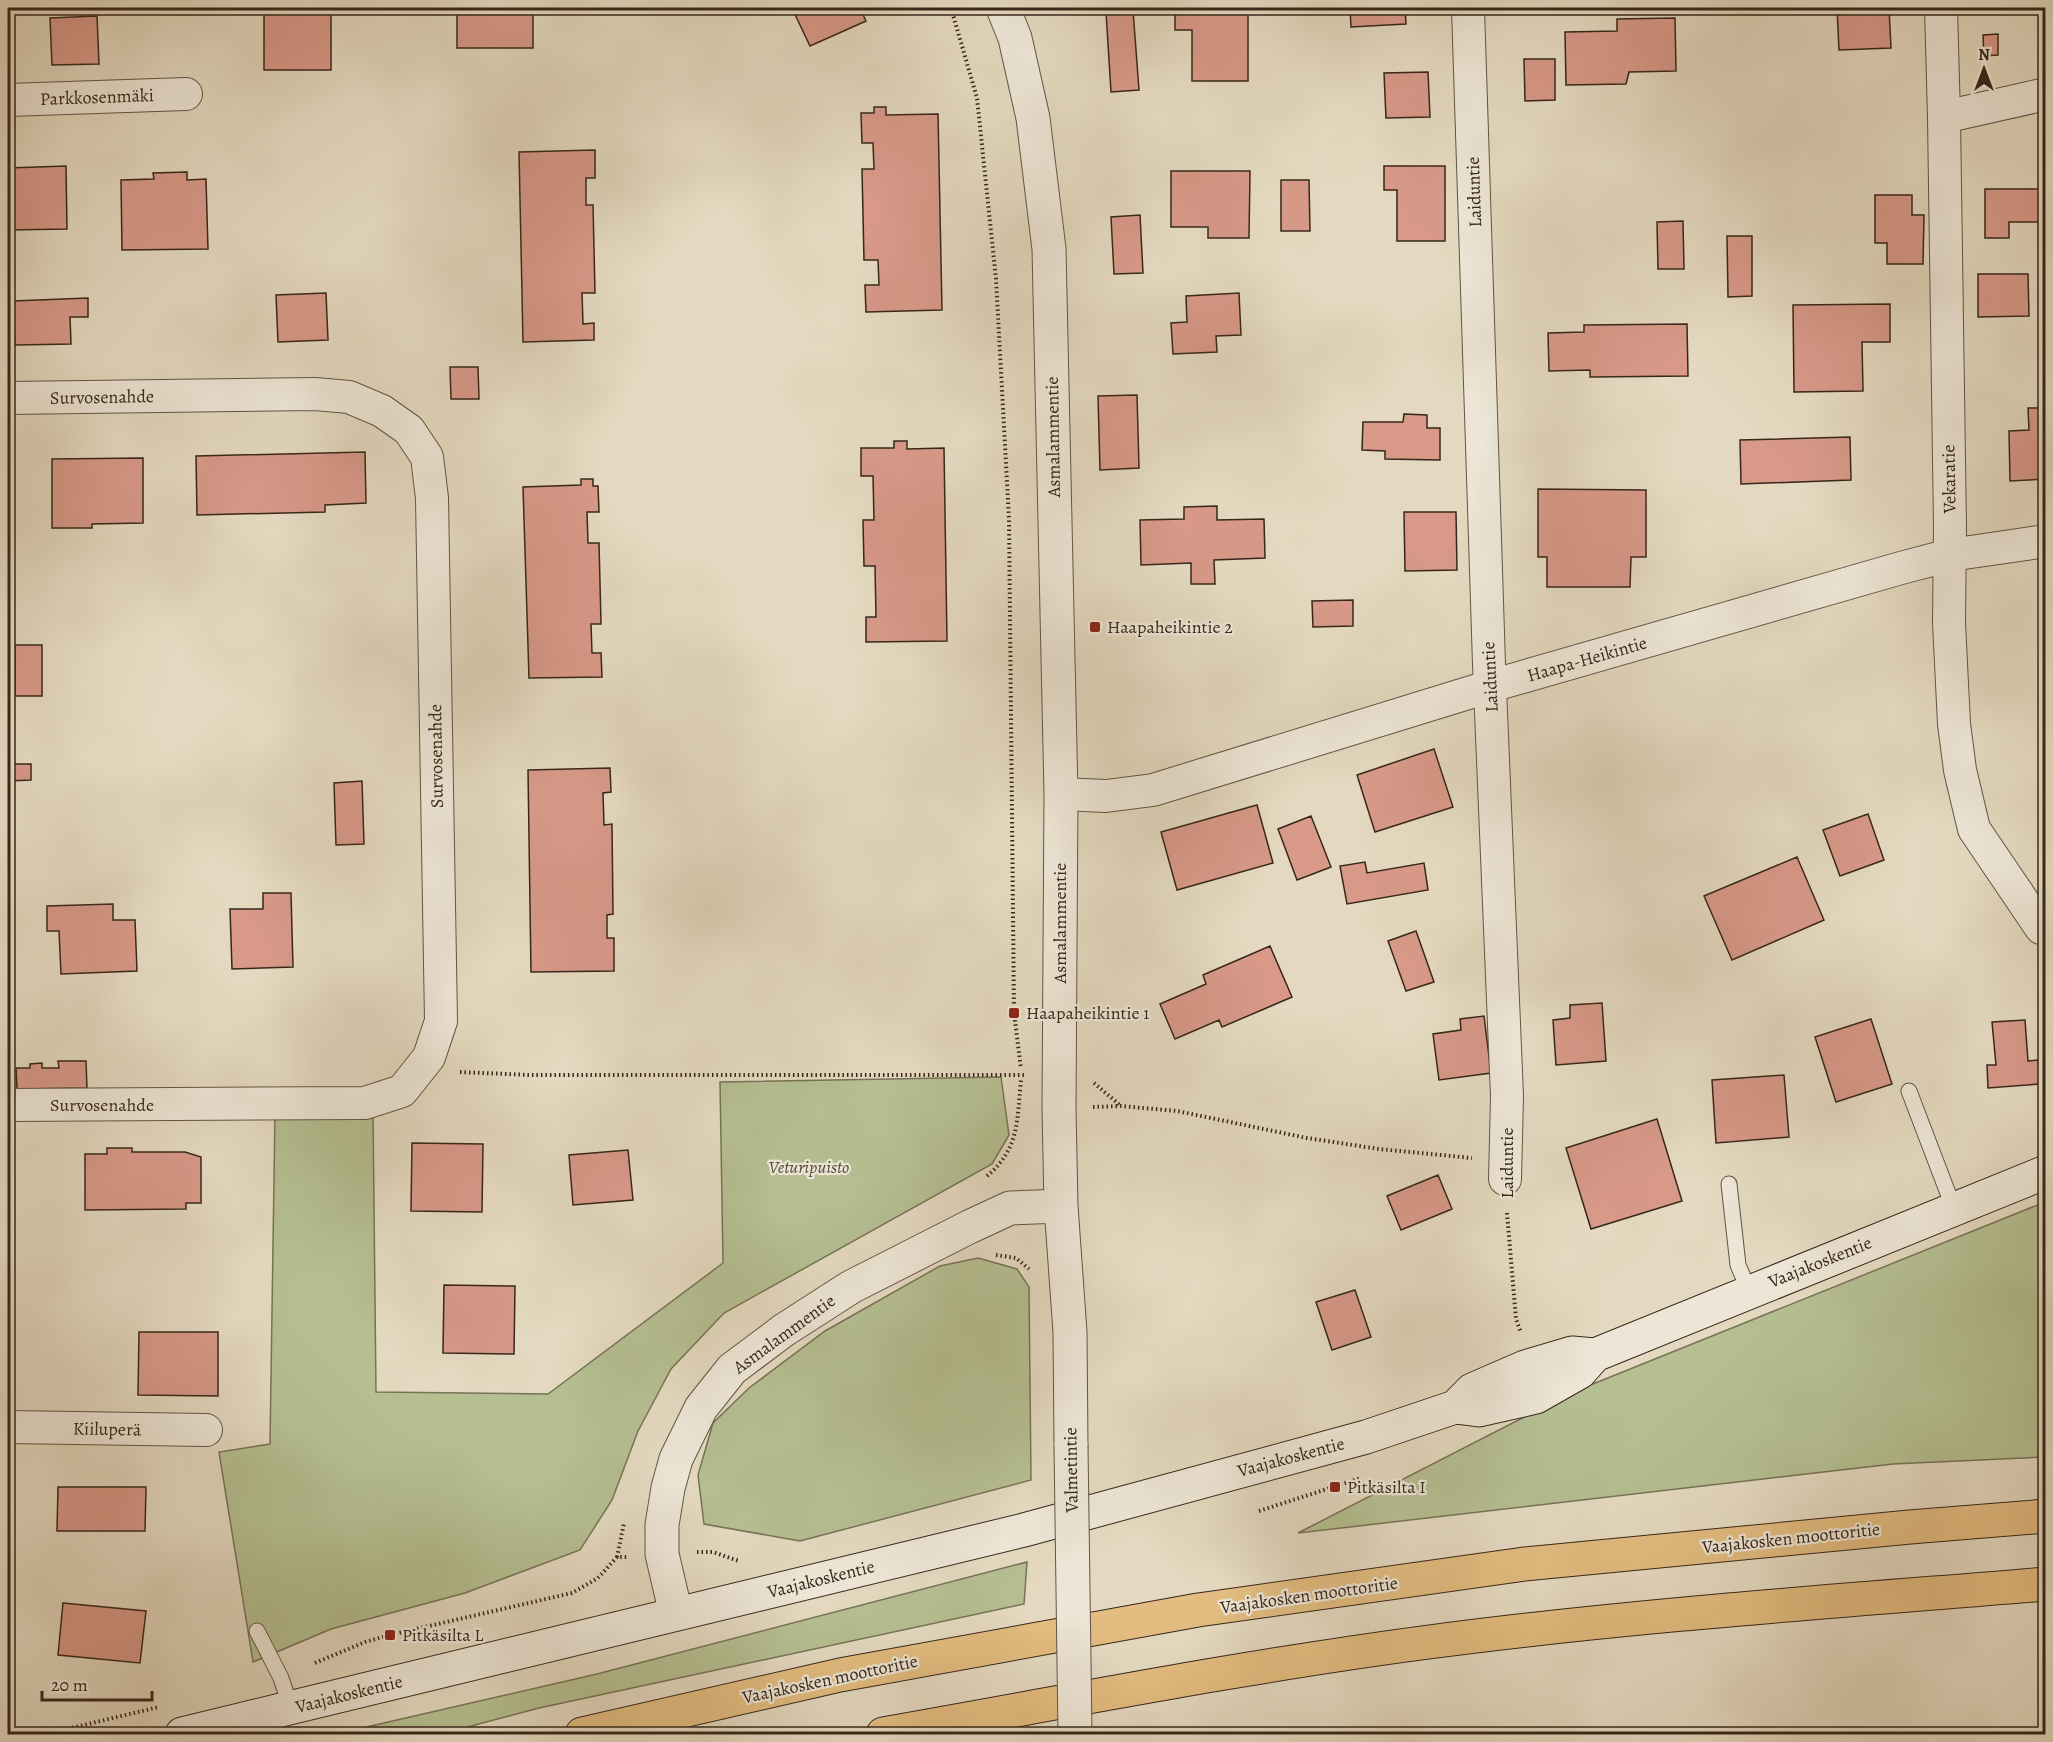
<svg xmlns="http://www.w3.org/2000/svg" width="2053" height="1742" font-family="Alegreya,serif">
<style>
.green{fill:#b5bf92;stroke:#767356;stroke-width:1.5}
.building{fill:#d89989;stroke:#36271a;stroke-width:1.5}
.lines{fill:none;stroke-linecap:round;stroke-linejoin:round}
.service-casing{stroke:#625444;stroke-width:17}
.minor-casing{stroke:#625444;stroke-width:34}
.tertiary-casing{stroke:#625444;stroke-width:35}
.secondary-casing{stroke:#36271a;stroke-width:35}
.motorway-casing{stroke:#36271a;stroke-width:35}
.path{stroke:#36271a;stroke-width:4;stroke-dasharray:1.5 3;stroke-linecap:butt}
.service{stroke:#ede6d6;stroke-width:15}
.minor{stroke:#ede6d6;stroke-width:32}
.tertiary{stroke:#ede6d6;stroke-width:33}
.secondary{stroke:#ede6d6;stroke-width:33}
.motorway{stroke:#e2bc80;stroke-width:33}
.rail-casing{stroke:#36271a;stroke-width:7}
.rail{stroke:#ede6d6;stroke-width:4.5;stroke-dasharray:14;stroke-linecap:butt}
.tertiary-bridge-casing{stroke:#625444;stroke-width:35;stroke-linecap:butt}
.tertiary-bridge{stroke:#ede6d6;stroke-width:33}
.poi-dot{fill:#8f2418;stroke:#ede6d6;stroke-width:2}
.labels{text-anchor:middle;dominant-baseline:central;stroke-width:4.5;stroke-linejoin:round;paint-order:stroke}
.street-label{font-size:18px;fill:#36271a;stroke:#ede6d6}
.poi-label{font-size:18px;fill:#36271a;stroke:#ede6d6;text-anchor:start}
.park-label{font-size:18px;font-style:italic;fill:#564d38;stroke:#ede6d6}
</style>
<rect width="100%" height="100%" fill="#e4d9c0"/>
<filter id="stains"><feTurbulence type="fractalNoise" baseFrequency=".00333" numOctaves="4"/><feColorMatrix values="0 0 0 0 .2 0 0 0 0 .09 0 0 0 0 .02 0 0 0 .5 -.17"/></filter>
<radialGradient id="worn" r=".72"><stop offset=".6" stop-color="#630" stop-opacity="0"/><stop offset="1" stop-color="#630" stop-opacity=".3"/></radialGradient>
<!-- green -->
<path class="green" d="M1001,1077l8,58 -17,29 -268,149 -53,56 -33,62 -26,69 -32,50 -115,43 -134,36 -78,33 -34,-210 51,-8 5,-330 98,-1 3,279 172,2 175,-131 -3,-181z
M2045,1202v255l-152,7 -595,69 275,-141z
M978,1258l39,11 12,18 2,193 -231,61 -96,-17 -6,-49 15,-52 36,-35 76,-57 115,-65z
M1027,1562l-3,42 -485,104 -98,26h-105l261,-60z"/>
<!-- building -->
<path class="building" d="M264,8h67v62h-67z
M457,8h76v40h-76z
M792,8h68l6,13 -56,25z
M1175,8h73v73h-56v-51h-17z
M1350,8h55l1,16 -55,3z
M1837,8h52l2,40 -52,2z
M1133,10l6,80 -28,2 -5,-80z
M97,16l2,48 -47,1 -2,-47z
M1675,18l1,53 -47,1 -3,12 -60,1 -1,-53 52,-1v-12z
M1998,34v21l-14,1 -1,-21z
M1524,59h31v41l-30,1z
M1428,72l2,45 -44,1 -2,-45z
M874,107h12v8l52,-1 4,196 -76,2 -1,-27h14l-1,-25h-14l-2,-91h12l-1,-26h-11l-1,-30h13z
M595,150v28h-9v27h7l2,88h-13l1,31 11,-1v17l-71,2 -4,-190z
M66,166l1,63 -59,1v-62z
M1384,166h61v75h-48v-51h-13z
M1171,171h79l-1,67h-41v-11h-37z
M187,172v8l19,-1 2,70 -86,1 -1,-70 33,-1 -1,-6z
M1281,180h28l1,51h-29z
M1985,189h54v33h-30v16h-24z
M1875,195h37v20h12l-1,49h-36v-21h-12z
M1140,215l3,58 -29,1 -3,-57z
M1683,221l1,48h-26l-1,-47z
M1727,236h25v60l-24,1z
M1978,274h50l1,42 -51,1z
M326,293l2,47 -50,2 -2,-47z
M1239,293l2,42 -25,1 1,16 -44,2 -2,-31 16,-1 -1,-26z
M88,298v19h-18l1,27 -56,1 -2,-44z
M1890,304v38h-28l1,49 -69,1 -1,-87z
M1687,324l1,52 -98,1v-7l-41,1 -1,-38 36,-1v-7z
M450,367h28l1,32h-28z
M1137,395l2,73 -39,2 -2,-74z
M2028,408h18v71l-36,2 -1,-50 20,-1z
M1404,414l23,1v13h13v32l-55,-1v-8l-23,-1 1,-28h40z
M1850,437l1,43 -110,4 -1,-44z
M894,441h13v8l37,-1 3,193 -81,1v-25h10l-1,-51h-11l-1,-46h11l-1,-44h-12v-28h33z
M365,452l1,51 -41,2v7l-128,3 -1,-59z
M143,458v65l-51,1v4h-40v-69z
M581,479h12v7h5l1,26h-12l1,31h11l2,81h-10l1,29h9l1,24 -73,1 -6,-191 58,-2z
M1538,489l108,1v67h-15l-1,30h-83v-30h-9z
M1217,506v14l47,-1 1,39 -51,2 1,24h-24v-21l-50,2 -1,-45 44,-1v-12z
M1404,512h52l1,58 -52,1z
M1353,600v26l-40,1 -1,-26z
M15,645h27v51h-27z
M1434,749l19,58 -78,25 -18,-57z
M8,764h23v16l-23,1z
M610,768l1,24 -8,1 1,32 8,-1 1,90 -6,1v23h7v33l-83,1 -3,-202z
M362,781l2,63 -28,1 -2,-62z
M1257,805l16,58 -96,27 -16,-58z
M1868,814l16,46 -44,16 -17,-46z
M1311,816l20,51 -34,13 -19,-51z
M1797,857l27,63 -92,40 -28,-64z
M1365,862l2,11 57,-10 4,27 -81,14 -7,-38z
M263,893h28l2,74 -61,2 -2,-60h33z
M113,904v16h22l2,51 -76,3 -2,-43h-12v-25z
M1416,931l18,51 -28,9 -18,-50z
M1270,946l22,51 -70,30 -3,-7 -44,19 -15,-35 46,-20 -3,-9z
M1602,1003l4,58 -50,4 -3,-45 17,-2v-13z
M1484,1016l7,57 -52,7 -6,-46 28,-4 -1,-11z
M1871,1019l21,65 -56,18 -21,-65z
M2025,1020l3,41 10,-1 2,24 -52,4 -1,-23h9l-4,-43z
M58,1061h28l1,27 -70,1 -1,-21h14v-4l12,-1v5h17z
M1784,1075l5,62 -73,6 -4,-63z
M1657,1119l25,82 -91,28 -25,-81z
M412,1143l71,1 -1,68 -71,-1z
M107,1148h25v4h53l16,5v46h-15v6l-101,1v-56h22z
M628,1150l5,50 -60,5 -4,-50z
M8,1162h2l1,66h-3z
M1438,1175l14,34 -51,21 -14,-34z
M444,1285l71,1 -1,68 -71,-1z
M1355,1290l16,47 -39,13 -16,-48z
M8,1302h3v54h-3z
M139,1332h79v64l-80,-1z
M58,1487h88l-1,44h-88z
M63,1603l83,8 -6,52 -82,-8z"/>
<g class="lines">
<defs>
<path id="service" d="M1909,1091l45,118
M1729,1184l9,81 11,26
M257,1631l24,47 10,30"/>
<path id="minor" d="M1468,8l21,656 18,432 -2,83
M1941,8l3,109 6,410 -1,96 5,101 6,46 14,59 67,99
M8,100l178,-6
M1944,117l102,-23
M8,398l307,-4 34,3 33,14 27,19 18,27 5,41 9,523 -12,36 -27,34 -37,12 -357,2
M1061,794l45,2 47,-6 338,-104 410,-118 49,-13 96,-14
M8,1427l198,3"/>
<path id="tertiary" d="M1003,8l12,30 18,80 16,131 12,545 -2,315 2,97 9,126 1,114
M676,1614l-14,-60v-29l6,-37 8,-29 25,-51 31,-39 52,-39 67,-43 118,-60 41,-19 51,-2"/>
<path id="secondary" d="M1455,1407l24,3 57,-13 44,-25 15,-17 451,-183
M182,1734l842,-204 342,-93 89,-30 17,-17 53,-23 47,-14 23,2"/>
<path id="motorway" d="M582,1734l258,-59 358,-65 326,-46 386,-37 136,-11
M883,1734c182,-32 363,-68 546,-92 205,-27 411,-41 617,-58"/>
</defs>
<!-- service casing -->
<use href="#service" class="service-casing"/>
<!-- minor casing -->
<use href="#minor" class="minor-casing"/>
<!-- tertiary casing -->
<use href="#tertiary" class="tertiary-casing"/>
<!-- secondary casing -->
<use href="#secondary" class="secondary-casing"/>
<!-- motorway casing -->
<use href="#motorway" class="motorway-casing"/>
<!-- path -->
<path class="path" d="M951,8l26,90 19,181 13,240 5,494 7,56
M460,1072l70,3h495
M1094,1083l27,23
M1093,1107l28,-1 56,5 130,27 72,11 93,9
M987,1176c33,-27 30,-58 34,-96
M1507,1213l9,106 5,14
M996,1255l20,3 13,11
M1259,1511l102,-33
M697,1552h16l26,9
M617,1557l7,-34
M315,1663l50,-21 25,-7 182,-42 26,-15 19,-21h10
M46,1734l113,-27"/>
<!-- service -->
<use href="#service" class="service"/>
<!-- minor -->
<use href="#minor" class="minor"/>
<!-- tertiary -->
<use href="#tertiary" class="tertiary"/>
<!-- secondary -->
<use href="#secondary" class="secondary"/>
<!-- motorway -->
<use href="#motorway" class="motorway"/>
<defs>
<path id="rail" d="M1996,1734l50,-4"/>
</defs>
<!-- rail casing -->
<use href="#rail" class="rail-casing"/>
<!-- rail -->
<use href="#rail" class="rail"/>
<defs>
<path id="tertiary-bridge" d="M1071,1446l4,288"/>
</defs>
<!-- tertiary-bridge casing -->
<use href="#tertiary-bridge" class="tertiary-bridge-casing"/>
<!-- tertiary-bridge -->
<use href="#tertiary-bridge" class="tertiary-bridge"/>
</g>
<!-- markers -->
<g class="poi-dot">
<rect x="1089" y="621" width="12" height="12" rx="3"/>
<rect x="1008" y="1007" width="12" height="12" rx="3"/>
<rect x="1329" y="1481" width="12" height="12" rx="3"/>
<rect x="384" y="1629" width="12" height="12" rx="3"/>
</g>
<g class="labels">
<!-- street labels -->
<g class="street-label">
<text transform="translate(97 97) rotate(-2)">Parkkosenmäki</text>
<text transform="translate(1474 192) rotate(-92)">Laiduntie</text>
<text transform="translate(102 397) rotate(-1)">Survosenahde</text>
<text transform="translate(1053 437) rotate(-91)">Asmalammentie</text>
<text transform="translate(1949 479) rotate(-91)">Vekaratie</text>
<text transform="translate(1587 659) rotate(-16)">Haapa-Heikintie</text>
<text transform="translate(1490 677) rotate(-93)">Laiduntie</text>
<text transform="translate(436 756) rotate(-91)">Survosenahde</text>
<text transform="translate(1060 923) rotate(-90)">Asmalammentie</text>
<text x="102" y="1105">Survosenahde</text>
<text transform="translate(1507 1163) rotate(-90)">Laiduntie</text>
<text transform="translate(1820 1262) rotate(-22)">Vaajakoskentie</text>
<text transform="translate(784 1334) rotate(-36)">Asmalammentie</text>
<text transform="translate(107 1429) rotate(1)">Kiiluperä</text>
<text transform="translate(1291 1457) rotate(-15)">Vaajakoskentie</text>
<text transform="translate(1071 1470) rotate(-91)">Valmetintie</text>
<text transform="translate(1791 1538) rotate(-6)">Vaajakosken moottoritie</text>
<text transform="translate(821 1579) rotate(-14)">Vaajakoskentie</text>
<text transform="translate(1309 1595) rotate(-8)">Vaajakosken moottoritie</text>
<text transform="translate(830 1679) rotate(-12)">Vaajakosken moottoritie</text>
<text transform="translate(349 1694) rotate(-14)">Vaajakoskentie</text>
</g>
<!-- poi labels -->
<g class="poi-label">
<text x="1107" y="627">Haapaheikintie 2</text>
<text x="1026" y="1013">Haapaheikintie 1</text>
<text x="1347" y="1487">Pitkäsilta I</text>
<text x="402" y="1635">Pitkäsilta L</text>
</g>
<!-- park labels -->
<g class="park-label">
<text x="809" y="1167">Veturipuisto</text>
</g>
</g>
<!-- margin -->
<rect width="2053" height="1742" fill="none" stroke="#e4d9c0" stroke-width="30"/>
<rect x="9" y="9" width="2035" height="1724" fill="none" stroke="#36271a" stroke-width="3"/>
<rect x="15" y="15" width="2023" height="1712" fill="none" stroke="#36271a" stroke-width="1.5"/>
<!-- north arrow -->
<g transform="translate(1984 69)" stroke="#ede6d6" stroke-width="4.5" paint-order="stroke">
<path d="M0-4.5L10 22L0 15L-10 22Z" fill="#36271a"/>
<text y="-9" font-size="16" font-weight="bold" text-anchor="middle" fill="#36271a">N</text>
</g>
<!-- scale -->
<path d="M42 1691v9h110v-9" fill="none" stroke="#36271a" stroke-width="3"/>
<text x="51" y="1691" font-size="18" fill="#36271a" stroke="#ede6d6" stroke-width="4.5" paint-order="stroke">20 m</text>
<rect width="100%" height="100%" filter="url(#stains)"/>
<rect width="100%" height="100%" fill="url(#worn)"/>
</svg>
